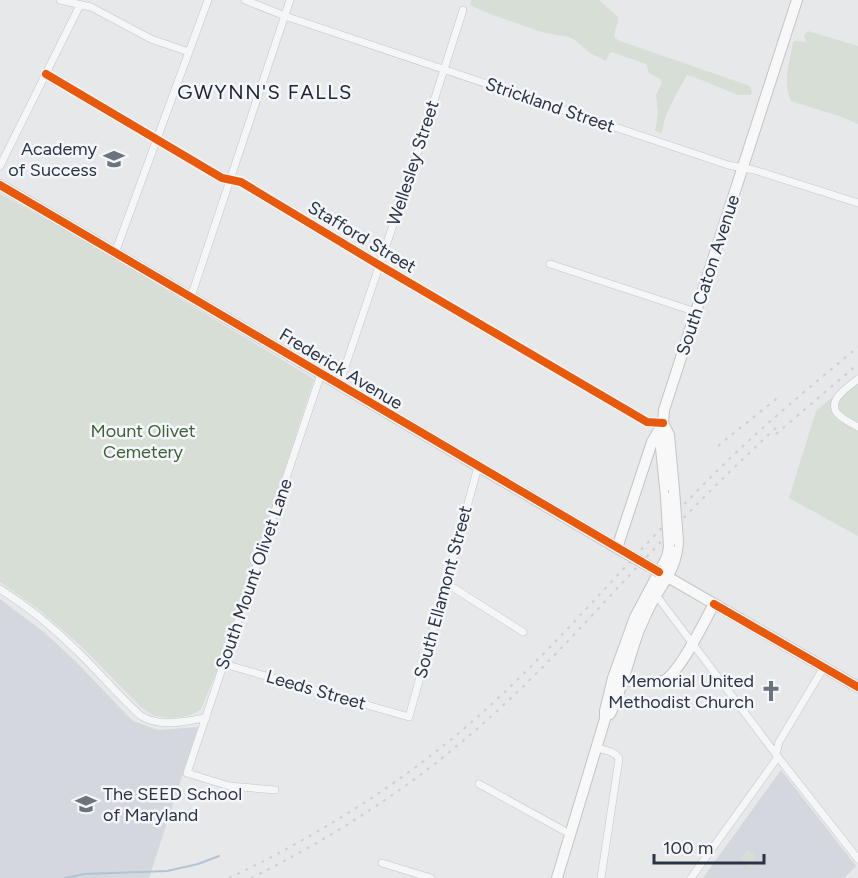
<svg xmlns="http://www.w3.org/2000/svg" width="858" height="878" font-family="Figtree,sans-serif">
<style>
.built{fill:#d4d7dd}
.green{fill:#d6ded6}
.lines{fill:none;stroke-linecap:round;stroke-linejoin:round}
.stream{stroke:#b4c4d5;stroke-width:2}
.street-casing{stroke:#c4c6c8;stroke-width:8}
.primary-casing{stroke:#c2c5c8;stroke-width:12}
.street{stroke:#f5f6f7;stroke-width:7}
.primary{stroke:#f8f8f8;stroke-width:10}
.rail{stroke:#cecfd2;stroke-width:2;stroke-dasharray:3 6;stroke-linecap:butt}
.primary-bridge-casing{stroke:#c2c5c8;stroke-width:12;stroke-linecap:butt}
.primary-bridge{stroke:#f8f8f8;stroke-width:10}
.cycleway-casing{stroke:#f4f6f9;stroke-width:11}
.cycleway{stroke:#e8590c;stroke-width:8}
.labels{text-anchor:middle;dominant-baseline:central;stroke-width:5;stroke-linejoin:round;paint-order:stroke}
.street-label{font-size:18px;fill:#2b3445;stroke:#f4f6f9}
.poi-label{font-size:18px;fill:#2b3445;stroke:#f4f6f9;text-anchor:end}
.park-label{font-size:18px;fill:#3f6138;stroke:#f4f6f9}
.neighbourhood-label{font-size:20px;letter-spacing:1.5px;fill:#1d2536;stroke:#f4f6f9}
</style>
<rect width="100%" height="100%" fill="#e6e8ea"/>
<!-- built -->
<path class="built" d="M0,599l45,34 31,29 57,59 25,9 40,-3 -49,151h-149z
M781,770l75,96 -12,12h-141z"/>
<!-- green -->
<path class="green" d="M471,0h128l19,17c1,8 -5,13 -3,21l5,3 130,45 2,7 -2,2h-12l-44,-18 -7,-2c-8,15 -17,29 -22,44 -2,5 -1,9 -4,14l-6,-2 3,-18 -2,-18 6,-13 -2,-3 -11,-6 -3,-9 -34,-12 -2,1 -4,8 -16,-8 -15,-13 -6,-3 -24,-4 -55,-19 -20,-9z
M808,31l50,15v78l-16,-7 -51,-16c-9,-19 -1,-40 2,-59l3,-1 10,1 -2,-7z
M0,194l53,29 261,156 -87,268 -26,62c-10,9 -35,11 -48,6 -4,-2 -8,-5 -12,-8l-60,-61 -44,-38 -37,-26z
M858,375v161l-69,-38 27,-87z
M748,850l6,4 1,9 -6,5 -8,-10z"/>
<g class="lines">
<!-- stream -->
<path class="stream" d="M65,878l19,-4 83,-3 31,-7 21,-8"/>
<defs>
<path id="street" d="M60,0l31,7 60,32 38,13
M245,0l40,16 443,149 26,5 104,33
M46,74l176,104 19,4 138,83 268,157 16,1
M0,166l80,-161
M115,253l93,-253
M550,264l146,48
M191,297l99,-297
M858,379c-9,7 -31,21 -21,34 5,6 14,10 21,14
M339,385l79,-234 45,-141
M446,583l77,49
M0,589c27,17 53,38 76,61 22,21 42,45 65,66 21,12 42,5 65,2
M656,595l122,162 80,102
M224,664l185,53 69,-250
M596,748c8,2 19,3 23,11l-18,119
M776,754l3,-12 45,-75
M479,784l91,50
M275,790l-46,-4 -42,-13 134,-399
M382,863l49,15
M691,878l87,-121"/>
<path id="primary" d="M0,185l624,367
M663,423l6,12 5,55
M661,429l-1,9 6,59
M617,548l35,-106 11,-19 1,-13 133,-410
M659,572l199,115
M617,679c15,2 32,7 46,2 16,-6 42,-61 51,-77
M610,714c12,-24 19,-57 29,-84 5,-11 10,-23 16,-33 12,-20 22,-32 23,-56
M557,878l48,-159v-8l8,-33 22,-61 32,-60 2,-10"/>
</defs>
<!-- street casing -->
<use href="#street" class="street-casing"/>
<!-- primary casing -->
<use href="#primary" class="primary-casing"/>
<!-- street -->
<use href="#street" class="street"/>
<!-- primary -->
<use href="#primary" class="primary"/>
<!-- rail -->
<path class="rail" d="M776,434l82,-70
M718,446l63,-51
M229,878c91,-43 178,-98 253,-165 80,-72 148,-155 224,-231 47,-48 100,-92 152,-135
M251,878c85,-42 165,-94 236,-158 60,-53 113,-114 168,-172 40,-43 82,-84 125,-124"/>
<defs>
<path id="primary-bridge" d="M674,490l4,51
M666,497l3,50
M624,552l35,20"/>
</defs>
<!-- primary-bridge casing -->
<use href="#primary-bridge" class="primary-bridge-casing"/>
<!-- primary-bridge -->
<use href="#primary-bridge" class="primary-bridge"/>
<defs>
<path id="cycleway" d="M46,74l176,104 19,4 138,83 268,157 16,1
M0,185l659,387
M714,604l144,83"/>
</defs>
<!-- cycleway casing -->
<use href="#cycleway" class="cycleway-casing"/>
<!-- cycleway -->
<use href="#cycleway" class="cycleway"/>
</g>
<!-- icons -->
<defs>
<symbol id="school-bare" viewBox="-9 -9 18 18"><path d="M0-5L7-2L0 1L-7-2ZM-4 1L0 2.5L4 1V4Q0 6-4 4Z" fill="#6c737f" stroke="#f4f6f9" stroke-width="2.5" paint-order="stroke"/></symbol>
<symbol id="church-bare" viewBox="-9 -9 18 18"><path d="M-1.2-6h2.4v3.5h3.3v2.4h-3.3V6h-2.4V-.1h-3.3v-2.4h3.3Z" fill="#6c737f" stroke="#f4f6f9" stroke-width="2.5" paint-order="stroke"/></symbol>
</defs>
<g fill-rule="evenodd">
<use href="#school-bare" x="99" y="144" width="30" height="30"/>
<use href="#church-bare" x="756" y="676" width="30" height="30"/>
<use href="#school-bare" x="71" y="789" width="30" height="30"/>
</g>
<g class="labels">
<!-- street labels -->
<g class="street-label">
<text transform="translate(550 105) rotate(19)">Strickland Street</text>
<text transform="translate(413 163) rotate(-72)">Wellesley Street</text>
<text transform="translate(362 237) rotate(31)">Stafford Street</text>
<text transform="translate(708 275) rotate(-72)">South Caton Avenue</text>
<text transform="translate(341 369) rotate(31)">Frederick Avenue</text>
<text transform="translate(254 574) rotate(-71)">South Mount Olivet Lane</text>
<text transform="translate(443 592) rotate(-75)">South Ellamont Street</text>
<text transform="translate(316 690) rotate(16)">Leeds Street</text>
</g>
<!-- poi labels -->
<g class="poi-label">
<text x="97" y="149">Academy<tspan x="97" dy="21">of Success</tspan></text>
<text x="754" y="681">Memorial United<tspan x="754" dy="21">Methodist Church</tspan></text>
<text x="103" y="794" text-anchor="start">The SEED School<tspan x="103" dy="21">of Maryland</tspan></text>
</g>
<!-- park labels -->
<g class="park-label">
<text x="143" y="431">Mount Olivet<tspan x="143" dy="21">Cemetery</tspan></text>
</g>
<!-- neighbourhood labels -->
<g class="neighbourhood-label">
<text x="265" y="92">GWYNN'S FALLS</text>
</g>
</g>
<!-- scale -->
<path d="M654 854v9h110v-9" fill="none" stroke="#2b3445" stroke-width="3"/>
<text x="663" y="854" font-size="18" fill="#2b3445" stroke="#f4f6f9" stroke-width="4.5" paint-order="stroke">100 m</text>
</svg>
